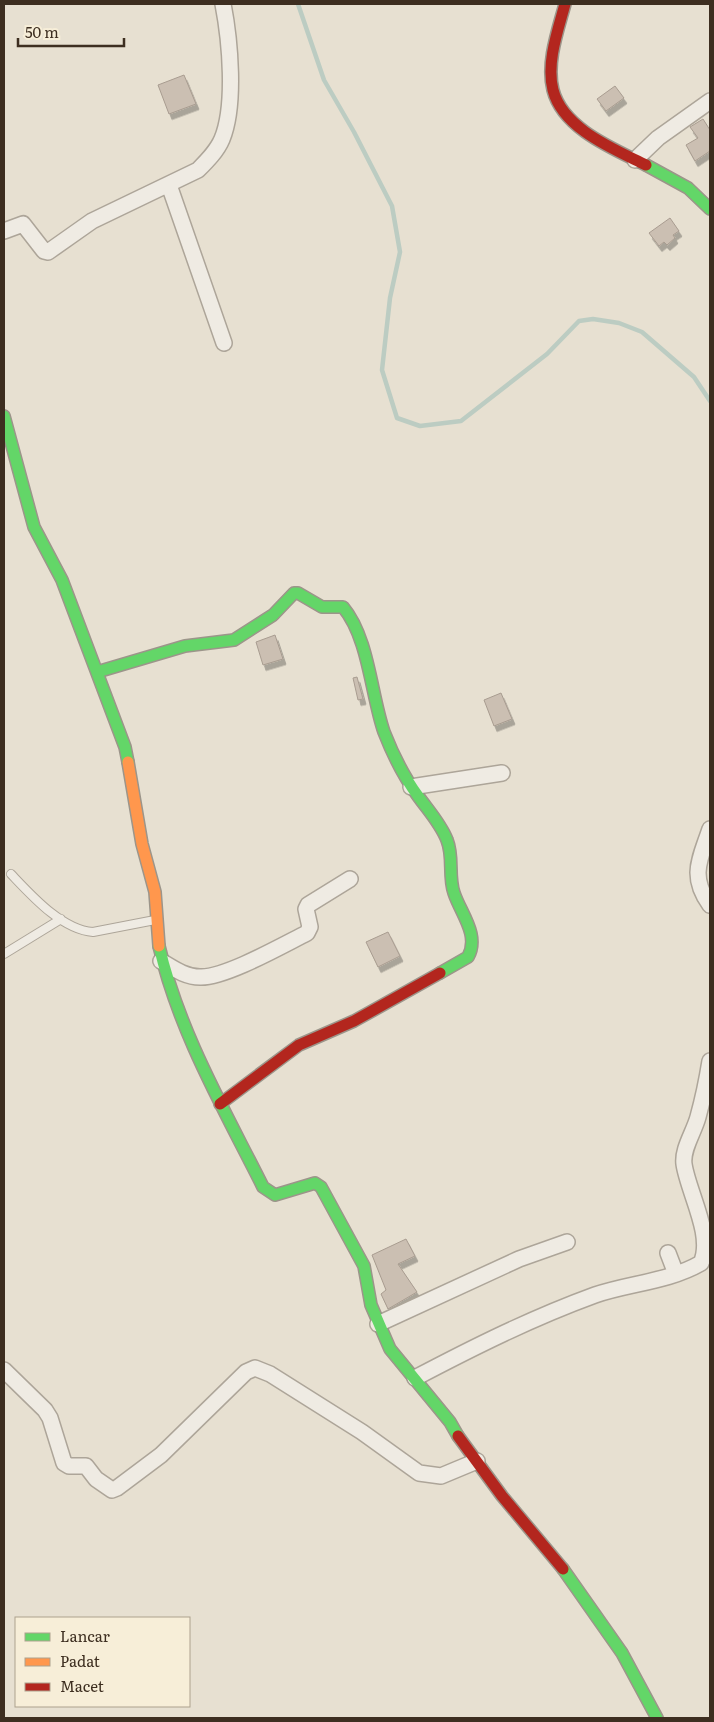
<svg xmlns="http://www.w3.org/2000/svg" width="714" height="1722" font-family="Literata,serif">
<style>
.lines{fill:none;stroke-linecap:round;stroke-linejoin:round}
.stream{stroke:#bcccc2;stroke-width:4.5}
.building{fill:#cbbfb2;stroke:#a89c90;filter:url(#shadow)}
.lane-casing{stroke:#ada599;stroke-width:10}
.street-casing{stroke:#ada599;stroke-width:18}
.fast-casing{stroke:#9c958a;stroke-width:14}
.slow-casing{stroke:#9c958a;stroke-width:14}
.jam-casing{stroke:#9c958a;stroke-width:14}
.lane{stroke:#efebe3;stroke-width:8}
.street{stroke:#efebe3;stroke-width:15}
.fast{stroke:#63d668;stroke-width:11}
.slow{stroke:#ff974d;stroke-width:11}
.jam{stroke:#b3261e;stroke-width:11}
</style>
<defs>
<filter id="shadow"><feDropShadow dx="3" dy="5.5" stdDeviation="0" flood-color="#0004"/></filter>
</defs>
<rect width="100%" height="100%" fill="#e7e0d1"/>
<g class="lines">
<!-- stream -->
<path class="stream" d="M298,4l26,76 30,52 38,74 8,46 -10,46 -8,72 15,48 23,8 41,-5 86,-67 32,-33 14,-2 26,4 23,9 52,45 16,24"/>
</g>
<!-- building -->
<path class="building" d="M184,75l12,29 -27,10 -11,-29z
M615,86l9,12 -18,13 -9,-12z
M703,119l7,11v21l-15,10 -9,-16 12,-7 -8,-11z
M670,218l9,13 -6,4 2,3 -8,7 -3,-3 -5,4 -10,-13z
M275,635l8,24 -20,6 -7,-23z
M357,677l6,22 -5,1 -5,-22z
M501,693l11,26 -18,7 -10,-26z
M388,932l12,24 -22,11 -12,-25z
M406,1239l9,17 -17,8 19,28 -29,17 -7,-15 5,-4 -14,-35z"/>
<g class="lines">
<defs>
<path id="lane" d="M11,874c20,21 51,56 82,58l62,-12
M4,954l57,-35"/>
<path id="street" d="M635,160l23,-22 52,-37
M169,185l55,158
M4,231l19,-7 21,27 4,1 44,-31 106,-51c9,-9 19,-19 24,-31 14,-34 8,-99 1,-135
M411,787l91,-14
M710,829c-10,30 -21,47 0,76
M161,961c12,7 24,16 39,16 25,1 83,-32 107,-44l3,-6 -4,-18 2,-4 42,-26
M668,1253l8,21
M378,1324l141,-65 48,-17
M4,1370l41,40 5,8 14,45 5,3h17l10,13 16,11 5,-2 44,-33 85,-83 9,-4 15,6 92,58 57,41 22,3 36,-15
M415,1378c59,-31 117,-60 180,-83 35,-12 73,-13 106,-32 13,-27 -13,-71 -17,-99 -2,-15 10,-32 14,-47 5,-18 9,-37 12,-56"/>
<path id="fast" d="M646,165l42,23 22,21
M4,416l30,111 28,53 63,167 3,15
M97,672l88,-26 49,-6 39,-25 21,-22h4l24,14h21c26,31 28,88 41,125 9,23 20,45 34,64 10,14 23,28 29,44 7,17 1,36 7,53 7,21 26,42 14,64l-28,16
M159,946c20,86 65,163 104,241l12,8 40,-12 6,4 43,79 7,39 19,44 60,73 8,14
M563,1569l59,84 35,65"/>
<path id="slow" d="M128,762l14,82 13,48 4,54"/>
<path id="jam" d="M565,4c-7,26 -19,59 -12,86 10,39 61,59 93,75
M220,1104l79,-59 55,-24 86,-48
M458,1436l44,60 61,73"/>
</defs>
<!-- lane casing -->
<use href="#lane" class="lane-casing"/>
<!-- street casing -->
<use href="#street" class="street-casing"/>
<!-- fast casing -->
<use href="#fast" class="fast-casing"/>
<!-- slow casing -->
<use href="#slow" class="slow-casing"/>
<!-- jam casing -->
<use href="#jam" class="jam-casing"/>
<!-- lane -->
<use href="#lane" class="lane"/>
<!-- street -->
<use href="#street" class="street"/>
<!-- fast -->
<use href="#fast" class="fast"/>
<!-- slow -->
<use href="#slow" class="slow"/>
<!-- jam -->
<use href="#jam" class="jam"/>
</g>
<!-- border -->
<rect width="714" height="1722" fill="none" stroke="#3d2e20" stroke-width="10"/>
<!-- legend -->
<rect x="15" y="1617" width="175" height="90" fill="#f7eed8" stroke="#ada18e"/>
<rect x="25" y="1633" width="25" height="8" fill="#63d668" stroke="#ada18e"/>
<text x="60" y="1642" font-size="15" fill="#3d2e20">Lancar</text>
<rect x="25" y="1658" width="25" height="8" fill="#ff974d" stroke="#ada18e"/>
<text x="60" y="1667" font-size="15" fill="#3d2e20">Padat</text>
<rect x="25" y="1683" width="25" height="8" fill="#b3261e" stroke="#ada18e"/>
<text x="60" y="1692" font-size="15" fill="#3d2e20">Macet</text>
<!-- scale -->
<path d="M18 38v8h106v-8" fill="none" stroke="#3d2e20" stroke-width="2.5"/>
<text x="25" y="38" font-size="15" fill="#3d2e20" stroke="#f7eed8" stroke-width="4" paint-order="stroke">50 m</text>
</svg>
